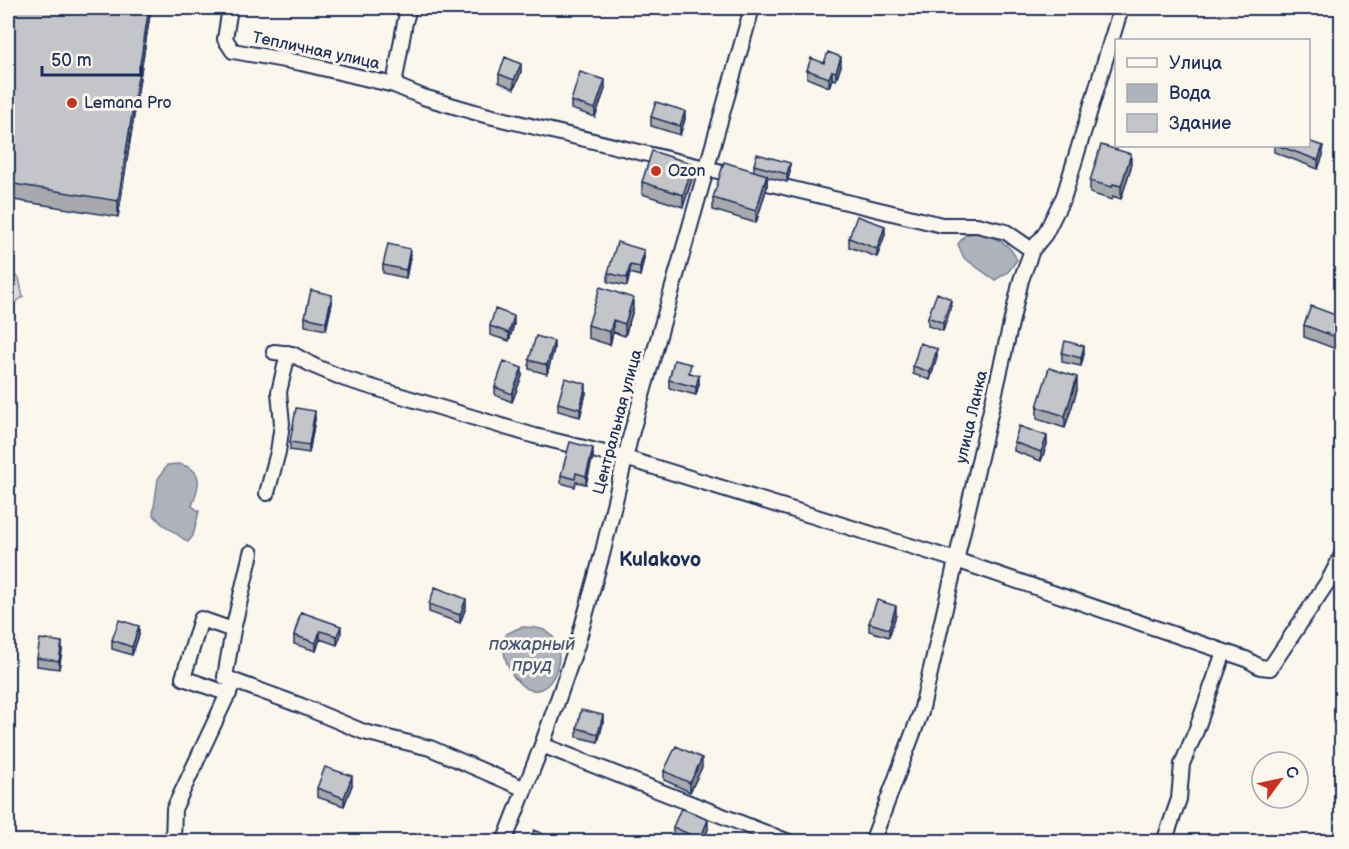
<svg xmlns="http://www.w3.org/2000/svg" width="1349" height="849" font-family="'Balsamiq Sans',sans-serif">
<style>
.green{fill:#dadad7;stroke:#7a849a;stroke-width:1.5}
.water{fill:#afb3bb;stroke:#747e96;stroke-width:1.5}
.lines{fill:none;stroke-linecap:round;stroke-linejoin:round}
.minor-casing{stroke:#1b2f5e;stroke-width:18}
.minor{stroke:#fbf7ec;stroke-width:14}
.wall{fill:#a8a9ad;stroke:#1b2f5e;stroke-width:1.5}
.shaded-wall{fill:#888a8d;stroke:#1b2f5e;stroke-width:1.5}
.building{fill:#c3c5c9;stroke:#1b2f5e;stroke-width:1.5}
.poi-dot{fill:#c8321e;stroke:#fbf7ec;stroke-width:2}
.labels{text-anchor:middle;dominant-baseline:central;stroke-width:6;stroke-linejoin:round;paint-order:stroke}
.street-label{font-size:16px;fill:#1b2f5e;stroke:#fbf7ec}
.poi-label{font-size:16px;fill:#1b2f5e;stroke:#fbf7ec;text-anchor:start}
.water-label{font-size:18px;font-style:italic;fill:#47577a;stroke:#fbf7ec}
.quarter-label{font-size:20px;font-weight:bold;fill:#1b2f5e;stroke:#fbf7ec}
</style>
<rect width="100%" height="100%" fill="#fbf7ec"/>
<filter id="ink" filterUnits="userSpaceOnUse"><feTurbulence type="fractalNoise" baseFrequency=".0167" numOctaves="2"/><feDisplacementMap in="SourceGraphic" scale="12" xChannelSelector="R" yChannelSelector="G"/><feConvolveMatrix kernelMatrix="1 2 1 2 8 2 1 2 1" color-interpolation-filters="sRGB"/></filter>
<g filter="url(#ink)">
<!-- green -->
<path class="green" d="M8,270l11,8 4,19 -15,10z"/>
<!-- water -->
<path class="water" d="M979,232c17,6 31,11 38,28l-9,12 -13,8 -31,-22 -6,-14 7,-9z
M178,464c28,5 21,23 14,42l7,5 -6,25 -5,6 -27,-19 -8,-9 5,-35 9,-14z
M521,627c8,0 16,0 23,3 35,17 1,93 -32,44 -8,-14 -10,-25 -6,-40z"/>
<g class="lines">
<defs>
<path id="minor" d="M230,8l-5,31 8,12 68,12 93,22 29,12 62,18 457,110h35l29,7 26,18
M394,85l11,-63 4,-14
M274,352l18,2 22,12 31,13 190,57 90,22 331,102 290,99 14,8 10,1 59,-88 13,-25
M267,493l11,-41 4,-28 -3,-32 9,-39
M233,630l18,-77
M229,694l-46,-16 18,-59 32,11 -8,47 9,4
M542,745l247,97
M173,842l1,-33 60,-128 68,25 62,26 66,16 95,41
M504,842l38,-97 35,-100 26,-94 27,-113 122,-430
M872,842l49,-130 100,-432 11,-30 13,-16 19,-38 57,-188
M1164,842l15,-43 3,-35 14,-33 28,-79"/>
</defs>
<!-- minor casing -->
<use href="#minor" class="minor-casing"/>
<!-- minor -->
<use href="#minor" class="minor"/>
</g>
<!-- wall -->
<path class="wall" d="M8,8h143l-33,209 -110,-18z
M824,63l17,3 -5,14 -4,-1 -3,8 -22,-9v-8z
M521,72l-7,17 -15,-7v-8z
M605,89l-10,28 -24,-8v-8z
M651,117l34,2 -5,16 -29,-9z
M1274,146h34l15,9 -5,14 -44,-17z
M754,165l36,7 -3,10 -20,-5v10l-11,36 -43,-13v-12l41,-27z
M1131,167l-10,32 -8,-3 -1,4 -22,-7v-12z
M693,176l-10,31 -41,-13v-12z
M885,234l-8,23 -28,-10v-9z
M410,257l-4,21 -23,-5v-8z
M644,258l-4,18 -10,-3 -3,13 -19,-4v-9z
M332,303l-6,27 -21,-4v-9z
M951,307l-8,24 -15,-5v-9z
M633,310l-8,26 -12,-4 -3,13 -22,-7v-13z
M1341,317v34l-37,-14v-12z
M514,324l-5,17 -19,-6v-9z
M554,349l-7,25 -18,-5v-9z
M1062,353l22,1 -3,12 -19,-4z
M937,357l-7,23 -17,-6v-8z
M691,373l8,11 -3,11 -27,-7v-8z
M522,376l-10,26 -17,-7v-8z
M1077,390l-12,38 -28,-9v-12z
M586,393l-6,24 -22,-6v-8z
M315,419l-6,34 -19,-3v-8z
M1014,442l33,2 -6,17 -27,-10z
M593,456l-7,28 -10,-2 -1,5 -14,-4v-8z
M429,604l37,3 -6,16 -31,-11z
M301,612l40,22 -4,11 -17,-6 -4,12 -22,-7v-9z
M896,615l-7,22 -20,-6v-8z
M139,635l-7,20 -20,-6v-9z
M62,650l-3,19 -22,-3v-8z
M603,723l-5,19 -21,-5v-9z
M702,767l-12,25 -26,-12v-9z
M352,785l-8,21 -27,-9v-9z
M673,827l35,2 -5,13h-16l-14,-7z"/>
<!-- shaded-wall -->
<path class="shaded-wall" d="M149,8h2l-33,209v-16z
M841,57v9l-5,14v-8z
M521,64v8l-7,17v-9z
M832,71v8l-3,8v-9z
M605,80v9l-10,28v-8z
M685,111v8l-5,16v-9z
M1323,146v9l-5,14v-9z
M1131,154v13l-10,32v-13z
M790,163v9l-3,10v-8z
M693,164v12l-10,31v-12z
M767,175v12l-11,36v-12z
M885,226v8l-8,23v-8z
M410,249v8l-4,21v-8z
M644,250v8l-4,18v-9z
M630,265v8l-3,13v-8z
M332,295v8l-6,27v-8z
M633,298v12l-8,26v-12z
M951,299v8l-8,24v-8z
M514,316v8l-5,17v-8z
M613,320v12l-3,13v-13z
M554,341v8l-7,25v-9z
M1084,346v8l-3,12v-8z
M937,349v8l-7,23v-8z
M522,368v8l-10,26v-8z
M699,375v9l-3,11v-8z
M1077,377v13l-12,38v-12z
M586,384v9l-6,24v-8z
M315,411v8l-6,34v-8z
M1047,436v8l-6,17v-9z
M593,448v8l-7,28v-8z
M466,599v8l-6,16v-8z
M896,606v9l-7,22v-8z
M139,626v9l-7,20v-8z
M341,626v8l-4,11v-9z
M320,631v8l-4,12v-8z
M62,642v8l-3,19v-8z
M603,715v8l-5,19v-8z
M702,758v9l-12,25v-9z
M352,776v9l-8,21v-8z
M708,820v9l-5,13h-3v-3z"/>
<!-- building -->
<path class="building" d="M8,8h141l-31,193 -110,-18z
M828,52l13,5 -5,15 -4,-1 -3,7 -22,-8 4,-12 13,5z
M505,57l16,7 -7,16 -15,-6z
M580,72l25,8 -10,29 -24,-8z
M656,102l29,9 -5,15 -29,-9z
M1308,141l15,5 -5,14 -39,-14h29z
M1101,145l30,9 -10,32 -8,-2 -1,3 -22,-6z
M652,151l41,13 -10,31 -41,-13z
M757,154l33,9 -3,11 -33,-9z
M724,162l43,13 -11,36 -43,-13z
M857,216l28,10 -8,23 -28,-11z
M617,242l27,8 -4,17 -10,-2 -3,13 -19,-5z
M388,244l22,5 -4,21 -23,-5z
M600,287l33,11 -8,26 -12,-4 -3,12 -22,-7z
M311,290l21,5 -6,27 -21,-5z
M937,293l14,6 -8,24 -15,-6z
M1311,306l30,11v22l-37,-14z
M495,309l19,7 -5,17 -19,-7z
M536,336l18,5 -7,24 -18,-5z
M1065,341l19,5 -3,12 -19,-5z
M920,343l17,6 -7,23 -17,-6z
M674,360l17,4 -2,9 10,2 -3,12 -27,-7z
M504,361l18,7 -10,26 -17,-7z
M1049,368l28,9 -12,39 -28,-9z
M565,378l21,6 -6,25 -22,-6z
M296,408l19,3 -6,34 -19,-3z
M1019,426l28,10 -6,16 -27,-10z
M570,442l23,6 -7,28 -10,-3 -1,6 -14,-4z
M435,587l31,12 -6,16 -31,-11z
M877,600l19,6 -7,23 -20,-6z
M301,612l40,14 -4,10 -17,-5 -4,12 -22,-8z
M119,620l20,6 -7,21 -20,-7z
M40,639l22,3 -3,19 -22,-3z
M581,710l22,5 -5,19 -21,-6z
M676,746l26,12 -12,25 -26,-12z
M325,767l27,9 -8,22 -27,-10z
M681,808l27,12 -8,19 -27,-12z
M534,830l18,8 -2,4h-21z"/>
</g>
<!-- markers -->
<g class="poi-dot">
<circle cx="72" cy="103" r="6"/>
<circle cx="656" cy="171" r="6"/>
</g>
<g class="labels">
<!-- street labels -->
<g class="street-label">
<text transform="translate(316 51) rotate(12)">Тепличная улица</text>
<text transform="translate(972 417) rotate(-77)">улица Ланка</text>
<text transform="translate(618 422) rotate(-75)">Центральная улица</text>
</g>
<!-- poi labels -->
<g class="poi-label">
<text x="84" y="103">Lemana Pro</text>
<text x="668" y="171">Ozon</text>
</g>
<!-- water labels -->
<g class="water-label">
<text x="532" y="644">пожарный<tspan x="532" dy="21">пруд</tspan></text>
</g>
<!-- quarter labels -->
<g class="quarter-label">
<text x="660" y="560">Kulakovo</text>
</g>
</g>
<!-- margin -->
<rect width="1349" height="849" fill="none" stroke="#fbf7ec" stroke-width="30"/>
<rect x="15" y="15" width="1319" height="819" fill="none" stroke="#1b2f5e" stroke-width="2" filter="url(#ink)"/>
<!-- legend -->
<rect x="1115" y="39" width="195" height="108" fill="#fbf7ec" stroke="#a1a7b3" stroke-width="1.5"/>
<rect x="1127" y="58" width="30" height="9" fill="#fbf7ec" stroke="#a1a7b3" stroke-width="1.5"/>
<text x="1169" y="69" font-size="18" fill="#1b2f5e">Улица</text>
<rect x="1127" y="84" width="30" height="18" fill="#afb3bb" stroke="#a1a7b3" stroke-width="1.5"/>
<text x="1169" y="99" font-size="18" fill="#1b2f5e">Вода</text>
<rect x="1127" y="114" width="30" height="18" fill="#c3c5c9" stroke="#a1a7b3" stroke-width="1.5"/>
<text x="1169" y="129" font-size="18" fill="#1b2f5e">Здание</text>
<!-- north arrow -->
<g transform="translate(1280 780) rotate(57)"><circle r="28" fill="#fbf7ec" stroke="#a1a7b3" stroke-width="1.5"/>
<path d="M0-4.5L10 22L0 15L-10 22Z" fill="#c8321e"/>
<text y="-9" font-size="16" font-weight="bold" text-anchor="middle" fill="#1b2f5e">С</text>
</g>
<!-- scale -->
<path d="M42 66v9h99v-9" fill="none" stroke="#1b2f5e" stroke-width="3"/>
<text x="51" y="66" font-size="18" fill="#1b2f5e" stroke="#fbf7ec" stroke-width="4.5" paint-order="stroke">50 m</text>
</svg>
